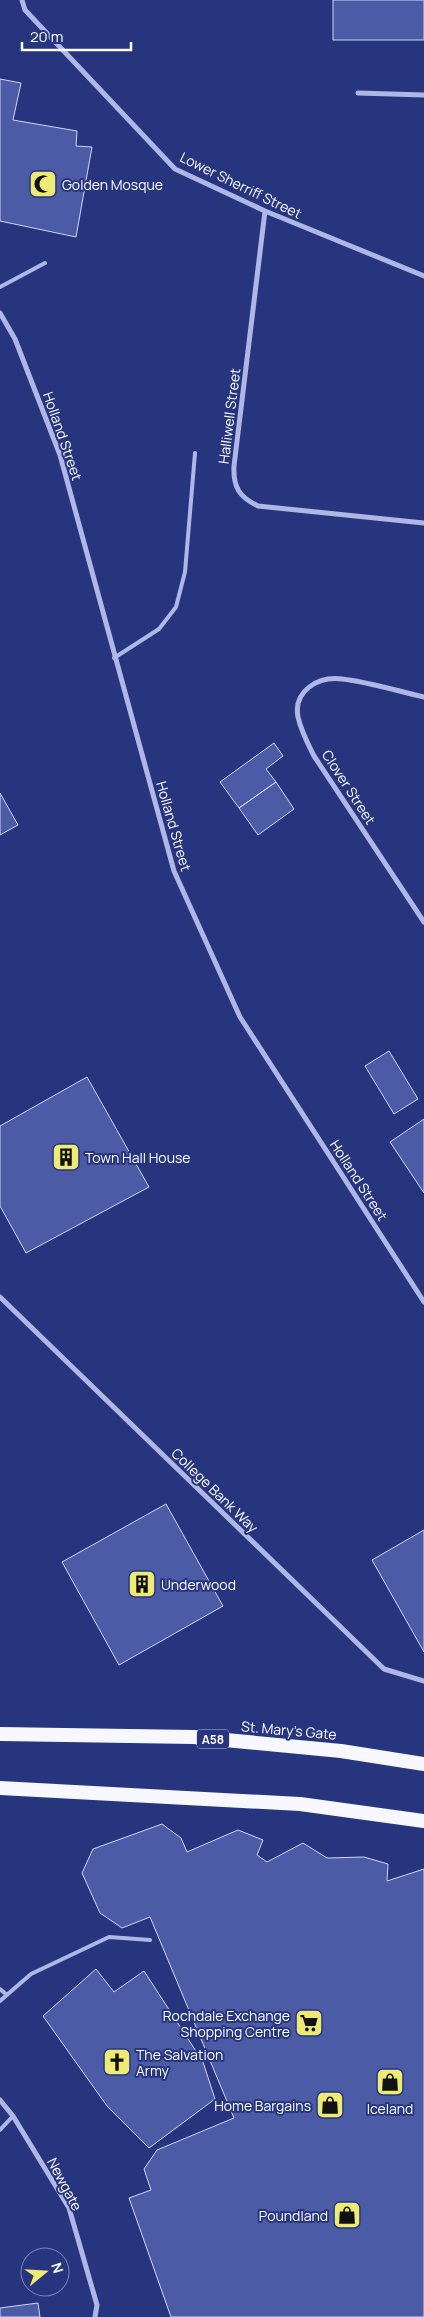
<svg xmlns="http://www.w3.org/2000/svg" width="424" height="2317" font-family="Manrope,sans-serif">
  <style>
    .building { fill: #4c5ba5; stroke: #d1d7f4 }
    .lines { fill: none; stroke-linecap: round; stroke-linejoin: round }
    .service { stroke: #aeb7e5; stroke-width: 4 }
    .minor { stroke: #aeb7e5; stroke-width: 5 }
    .trunk { stroke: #f6f8fe; stroke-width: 14 }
    .labels { text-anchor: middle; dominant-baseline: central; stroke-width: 4; stroke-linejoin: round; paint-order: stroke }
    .shield { fill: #27357f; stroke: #bec2d9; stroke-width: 1 }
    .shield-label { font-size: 12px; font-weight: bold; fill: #fff }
    .poi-label { font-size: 14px; fill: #fff; stroke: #27357f; text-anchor: start }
    .street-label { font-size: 14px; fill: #fff; stroke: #27357f }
  </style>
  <rect width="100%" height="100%" fill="#27357f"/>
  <path class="building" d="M333,0H424V40H333Z
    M0,79L21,83L13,120L77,131L76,146L92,147L76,237L0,221Z
    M274,743L283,756L266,769L276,782L239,808L220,782Z
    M276,782L294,809L258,835L239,808Z
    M0,793L18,825L0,835Z
    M389,1051L418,1099L394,1114L365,1066Z
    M87,1077L149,1187L26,1253L0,1206V1126Z
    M424,1119V1193L390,1142Z
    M166,1504L223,1606L119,1665L62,1562Z
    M424,1530V1652L372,1560Z
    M162,1824L181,1838L187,1852L238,1830L263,1840L257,1855L267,1862L303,1843L327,1858L364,1857L388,1864L387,1881L424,1869V2317H171L129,2198L151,2190L144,2169L157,2150L234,2118L150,1917L122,1928L100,1913L82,1873L93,1849Z
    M96,1969L114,1992L144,1971L203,2062L215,2099L149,2148L107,2106L43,2016Z
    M38,2303L40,2317H0V2308Z"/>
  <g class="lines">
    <path class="service" d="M0,287L45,263
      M114,658L159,629L176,607L185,572L195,453
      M0,1989L7,1995
      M0,2001L31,1974L109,1937L150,1940
      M0,2130L13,2116"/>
    <path class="minor" d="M22,0L25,10L175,169L265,211L424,276
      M358,93L424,95
      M265,211L234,466C233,487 239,497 258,506L424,523
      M0,313L15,339L60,455L174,871L240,1017L424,1302
      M424,697C397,691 369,682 342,679C318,676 293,691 298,717C301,731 308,744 314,756L424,922
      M0,1297L384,1669L424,1681
      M0,2100L13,2116L69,2208L97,2305L95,2317"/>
    <path class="trunk" d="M0,1734L194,1737L341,1751L424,1764
      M0,1788L300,1804L424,1821"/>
  </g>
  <defs>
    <g id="mosque-square" transform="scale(1.4375)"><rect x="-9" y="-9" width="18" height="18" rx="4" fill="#edeb74" stroke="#27357f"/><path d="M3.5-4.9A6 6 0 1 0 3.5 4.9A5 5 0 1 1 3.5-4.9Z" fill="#111"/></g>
    <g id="building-square" transform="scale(1.4375)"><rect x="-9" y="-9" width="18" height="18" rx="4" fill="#edeb74" stroke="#27357f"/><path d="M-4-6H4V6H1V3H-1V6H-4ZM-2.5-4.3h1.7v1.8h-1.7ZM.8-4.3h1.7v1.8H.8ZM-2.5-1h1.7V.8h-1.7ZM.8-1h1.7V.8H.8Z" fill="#111"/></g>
    <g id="supermarket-square" transform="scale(1.4375)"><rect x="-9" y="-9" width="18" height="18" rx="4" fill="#edeb74" stroke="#27357f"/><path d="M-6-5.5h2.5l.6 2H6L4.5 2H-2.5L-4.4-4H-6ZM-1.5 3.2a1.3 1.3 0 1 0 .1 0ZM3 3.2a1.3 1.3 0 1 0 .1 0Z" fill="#111"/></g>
    <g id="church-square" transform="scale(1.4375)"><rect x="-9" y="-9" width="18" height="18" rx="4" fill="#edeb74" stroke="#27357f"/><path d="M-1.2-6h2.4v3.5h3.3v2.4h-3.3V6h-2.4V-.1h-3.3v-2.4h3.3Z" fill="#111"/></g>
    <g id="shop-square" transform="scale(1.4375)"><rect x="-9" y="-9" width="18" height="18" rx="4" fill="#edeb74" stroke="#27357f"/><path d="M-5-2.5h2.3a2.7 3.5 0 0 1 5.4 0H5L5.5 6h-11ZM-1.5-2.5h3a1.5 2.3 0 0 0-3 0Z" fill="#111"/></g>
  </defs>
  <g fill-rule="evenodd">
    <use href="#mosque-square" x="43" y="184"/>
    <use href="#building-square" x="66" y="1157"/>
    <use href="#building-square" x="142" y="1584"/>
    <use href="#supermarket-square" x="309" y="2023"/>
    <use href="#church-square" x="117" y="2062"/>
    <use href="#shop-square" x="390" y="2082"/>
    <use href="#shop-square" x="330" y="2105"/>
    <use href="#shop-square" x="347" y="2215"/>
  </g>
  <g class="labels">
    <rect class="shield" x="197" y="1729.5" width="32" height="19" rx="4"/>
    <g class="shield-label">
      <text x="213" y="1739">A58</text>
    </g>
    <g class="poi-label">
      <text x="62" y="184">Golden Mosque</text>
      <text x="85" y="1157">Town Hall House</text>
      <text x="161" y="1584">Underwood</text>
      <text x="290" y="2015" text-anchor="end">Rochdale Exchange<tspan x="290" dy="16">Shopping Centre</tspan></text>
      <text x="136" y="2054">The Salvation<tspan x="136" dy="16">Army</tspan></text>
      <text x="311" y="2105" text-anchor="end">Home Bargains</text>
      <text x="390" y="2108" text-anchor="middle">Iceland</text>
      <text x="328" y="2215" text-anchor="end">Poundland</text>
    </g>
    <g class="street-label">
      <text transform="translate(241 185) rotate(26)">Lower Sherriff Street</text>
      <text transform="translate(229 416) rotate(-83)">Halliwell Street</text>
      <text transform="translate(63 436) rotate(71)">Holland Street</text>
      <text transform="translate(349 787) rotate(57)">Clover Street</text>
      <text transform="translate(174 826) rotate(74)">Holland Street</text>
      <text transform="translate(359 1180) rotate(57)">Holland Street</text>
      <text transform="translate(215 1490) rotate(44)">College Bank Way</text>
      <text transform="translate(289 1730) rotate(5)">St. Mary's Gate</text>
      <text transform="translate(65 2184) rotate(62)">Newgate</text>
    </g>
  </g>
  <g transform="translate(45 2272) rotate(72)"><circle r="24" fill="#27357f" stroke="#7d86b2"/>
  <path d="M0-4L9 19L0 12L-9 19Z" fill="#edeb74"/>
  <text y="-8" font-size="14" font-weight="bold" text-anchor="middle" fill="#ffffff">N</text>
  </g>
  <path d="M22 42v8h109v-8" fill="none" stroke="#ffffff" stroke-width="2.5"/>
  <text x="30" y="42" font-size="15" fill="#ffffff" stroke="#27357f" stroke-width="4" paint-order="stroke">20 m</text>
</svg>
